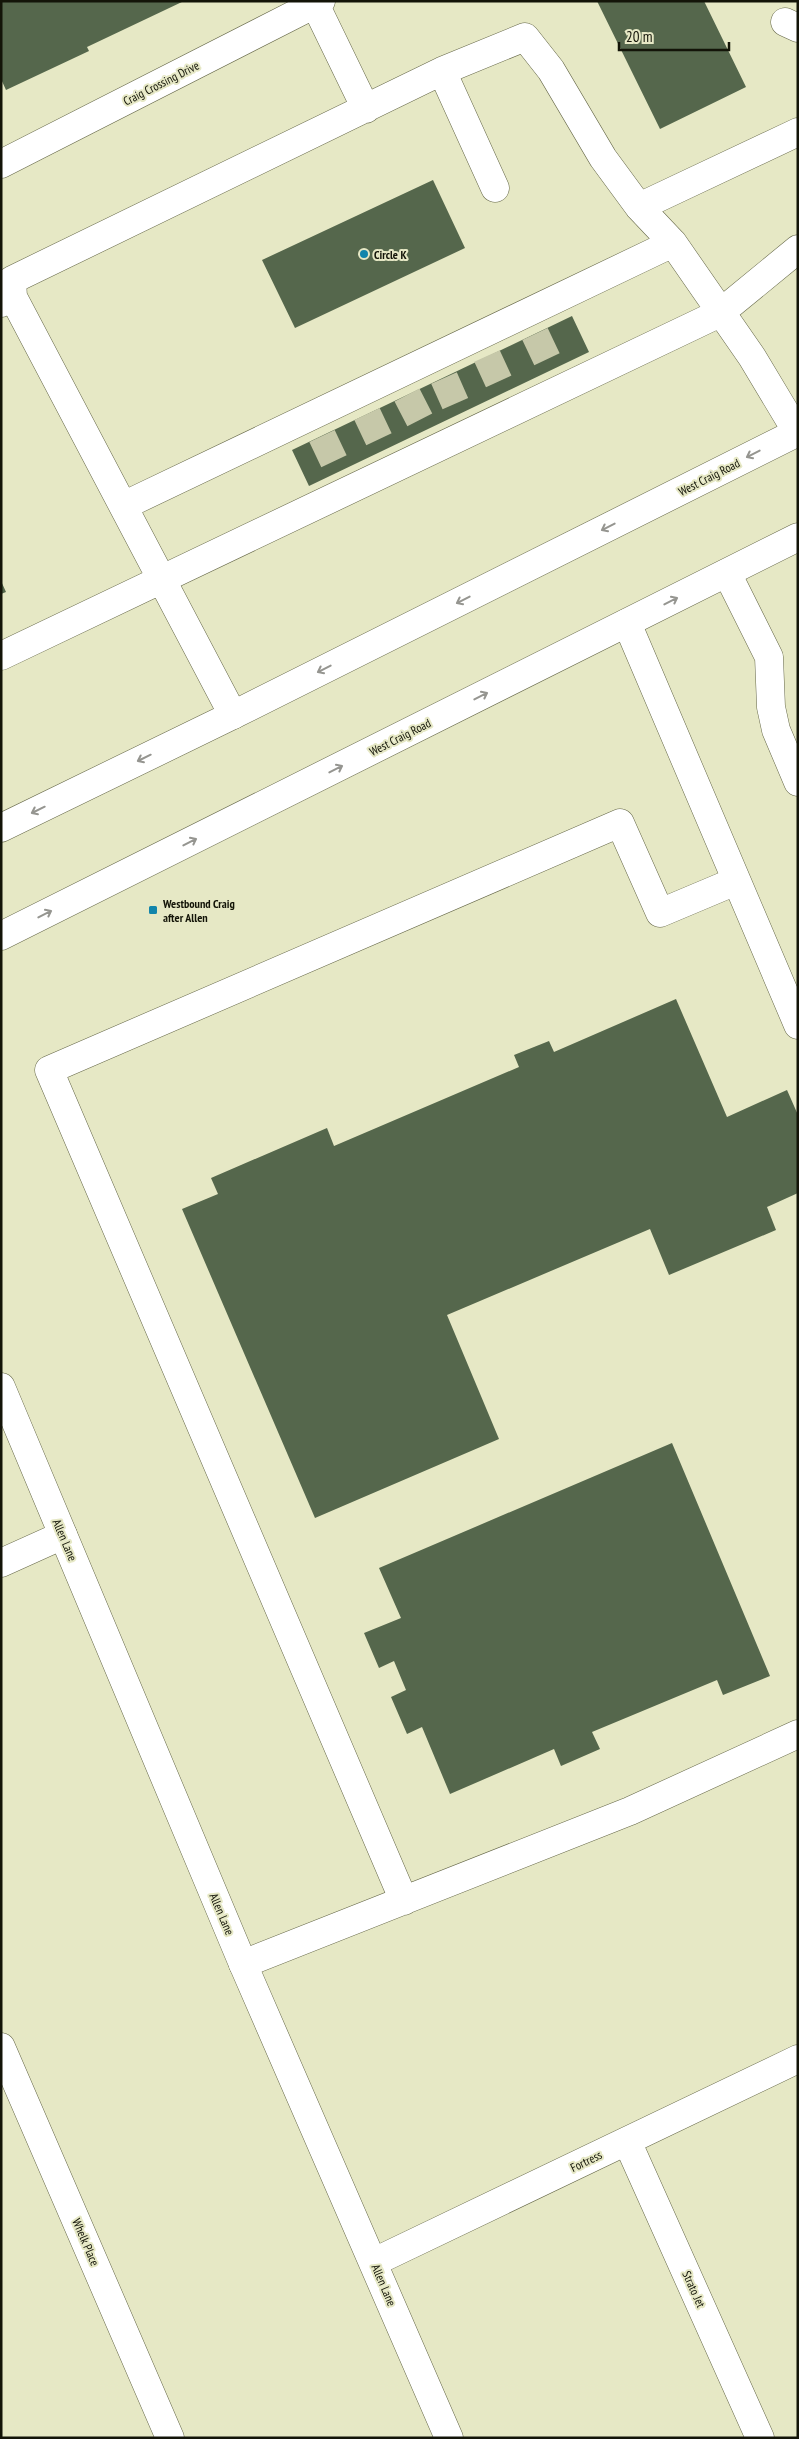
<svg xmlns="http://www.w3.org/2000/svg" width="799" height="2439" font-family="'PT Sans Narrow',sans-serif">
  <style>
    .building { fill: #55674c }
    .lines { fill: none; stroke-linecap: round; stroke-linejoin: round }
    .minor-tunnel { stroke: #c6c8a9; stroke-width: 28; stroke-dasharray: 28 14; stroke-linecap: butt }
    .minor-casing { stroke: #656748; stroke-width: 29 }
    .major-casing { stroke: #656748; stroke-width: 29 }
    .minor { stroke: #fff; stroke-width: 28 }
    .major { stroke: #fff; stroke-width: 28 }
    .oneway { stroke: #959590 }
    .poi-dot { fill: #1285ab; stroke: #e6e8c5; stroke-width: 2 }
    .labels { text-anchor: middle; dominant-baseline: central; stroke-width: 4; stroke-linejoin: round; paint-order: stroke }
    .street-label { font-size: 12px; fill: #131408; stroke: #e6e8c5 }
    .poi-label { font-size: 12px; font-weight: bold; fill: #131408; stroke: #e6e8c5; text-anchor: start }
  </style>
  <rect width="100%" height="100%" fill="#e6e8c5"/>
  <path class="building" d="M1,1H184L87,47L89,51L6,90L1,79Z
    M597,1H704L746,87L660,129Z
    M433,180L465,248L295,328L262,260Z
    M572,316L589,352L309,486L292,450Z
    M1,581L6,592L1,594Z
    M676,999L727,1117L787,1090L798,1115V1193L767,1207L776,1230L669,1275L650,1229L447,1315L499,1439L315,1518L182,1209L218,1194L211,1178L327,1128L334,1146L519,1067L514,1055L549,1041L554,1052Z
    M672,1443L770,1676L723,1695L717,1680L592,1732L600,1749L561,1766L554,1749L450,1794L422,1727L407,1734L391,1697L406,1690L394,1661L379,1668L364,1633L401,1618L379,1568Z"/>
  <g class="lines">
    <path class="minor-tunnel" d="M535,334L552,370
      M487,356L504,393
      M444,378L460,414
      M407,395L425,430
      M367,414L384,450
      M322,436L339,472"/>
    <g class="minor-casing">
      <path id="minor" d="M315,4L366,109
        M785,22L798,28
        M442,71L495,188
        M1,164L321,1
        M639,207L798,132
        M13,297L12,280L442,71L525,37L551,70L603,158L639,207L673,243L752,357L797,432
        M1,303L13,297L233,715
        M123,506L673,243
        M727,573L769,657L771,707L776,730L798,782
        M627,623L798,1025
        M1,656L720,313L798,249
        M1,1563L63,1535
        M404,1901L49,1070L620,823L660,913L736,881
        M243,1964L630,1811L798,1734
        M1,2047L170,2438
        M627,2141L760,2438
        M374,2262L798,2059"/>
    </g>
    <g class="major-casing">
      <path id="major" d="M1,828L233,715L798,432
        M1,936L798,537
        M1,1387L243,1964L449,2438"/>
    </g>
    <use href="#minor" class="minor"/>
    <use href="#major" class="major"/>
  </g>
  <defs><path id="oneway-shaft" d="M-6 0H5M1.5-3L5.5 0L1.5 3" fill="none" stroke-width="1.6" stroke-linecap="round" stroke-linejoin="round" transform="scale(1.25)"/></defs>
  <g class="oneway">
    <use href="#oneway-shaft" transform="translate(753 454) rotate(153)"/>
    <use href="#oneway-shaft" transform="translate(608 527) rotate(153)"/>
    <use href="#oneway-shaft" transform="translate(463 600) rotate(153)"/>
    <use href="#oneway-shaft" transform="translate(671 601) rotate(-27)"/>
    <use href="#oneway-shaft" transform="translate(324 669) rotate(153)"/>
    <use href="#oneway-shaft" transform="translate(481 696) rotate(-27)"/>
    <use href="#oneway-shaft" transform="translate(144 758) rotate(154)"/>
    <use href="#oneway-shaft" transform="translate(336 769) rotate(-27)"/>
    <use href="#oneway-shaft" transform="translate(38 810) rotate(154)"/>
    <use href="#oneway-shaft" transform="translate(190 842) rotate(-27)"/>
    <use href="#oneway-shaft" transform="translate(45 914) rotate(-27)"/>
  </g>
  <g class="poi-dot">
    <circle cx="364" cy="254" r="5"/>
    <rect x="148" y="905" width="10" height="10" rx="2.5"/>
  </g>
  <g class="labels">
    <g class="street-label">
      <text transform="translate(161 83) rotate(-27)">Craig Crossing Drive</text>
      <text transform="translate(709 477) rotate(-27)">West Craig Road</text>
      <text transform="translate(400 737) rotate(-27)">West Craig Road</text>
      <text transform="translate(65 1540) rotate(67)">Allen Lane</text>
      <text transform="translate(222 1914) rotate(67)">Allen Lane</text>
      <text transform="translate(586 2161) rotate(-26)">Fortress</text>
      <text transform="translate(86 2242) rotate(67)">Whelk Place</text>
      <text transform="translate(384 2285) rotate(67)">Allen Lane</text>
      <text transform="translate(694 2289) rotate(66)">Strato Jet</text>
    </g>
    <g class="poi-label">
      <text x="374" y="254">Circle K</text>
      <text x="163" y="903">Westbound Craig<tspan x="163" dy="14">after Allen</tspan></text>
    </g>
  </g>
  <rect width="799" height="2439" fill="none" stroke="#131408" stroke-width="5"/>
  <path d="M619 42v8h110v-8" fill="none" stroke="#131408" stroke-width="2.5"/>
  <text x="626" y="42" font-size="15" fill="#131408" stroke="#e6e8c5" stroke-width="4" paint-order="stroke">20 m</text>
</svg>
